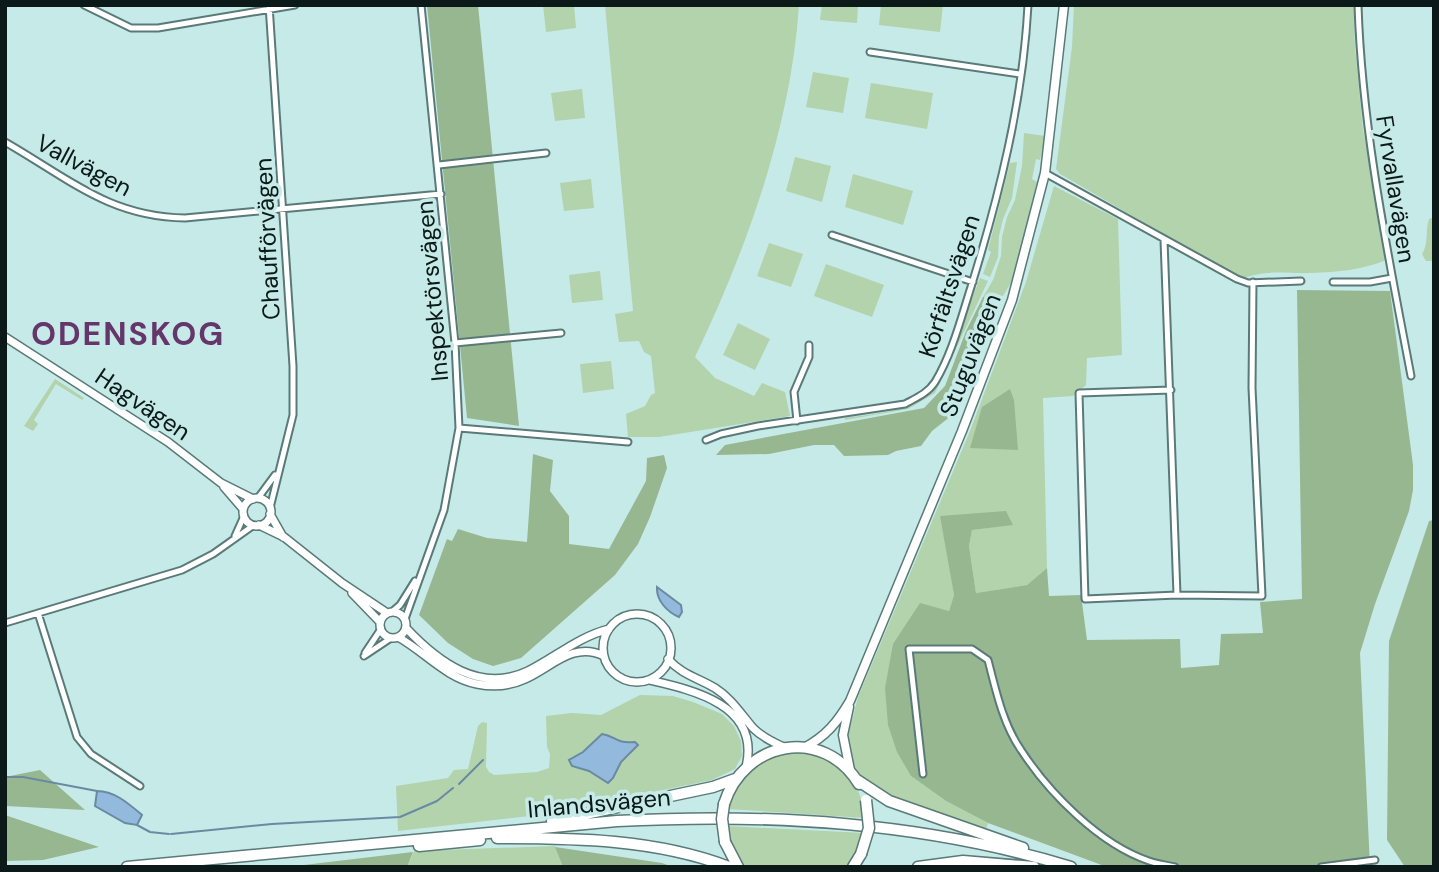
<svg xmlns="http://www.w3.org/2000/svg" width="1439" height="872" font-family="'DM Sans',sans-serif">
  <style>
    .green { fill: #b2d3ac; fill-rule: evenodd }
    .forest { fill: #97b790 }
    .water { fill: #93badc; stroke: #6a8aa2; stroke-width: 2 }
    .lines { fill: none; stroke-linecap: round; stroke-linejoin: round }
    .stream { stroke: #6a8aa2; stroke-width: 2 }
    .minor-casing { stroke: #597a78; stroke-width: 9 }
    .tertiary-casing { stroke: #597a78; stroke-width: 10 }
    .secondary-casing { stroke: #597a78; stroke-width: 11 }
    .trunk-casing { stroke: #597a78; stroke-width: 13 }
    .minor { stroke: #fff; stroke-width: 5 }
    .tertiary { stroke: #fff; stroke-width: 7 }
    .secondary { stroke: #fff; stroke-width: 8 }
    .trunk { stroke: #fff; stroke-width: 10 }
    .trunk-bridge-casing { stroke: #597a78; stroke-width: 13; stroke-linecap: butt }
    .trunk-bridge { stroke: #fff; stroke-width: 10 }
    .labels { text-anchor: middle; dominant-baseline: central; stroke-width: 7; stroke-linejoin: round; paint-order: stroke }
    .street-label { font-size: 24px; fill: #0c1919; stroke: #c6eae8 }
    .district-label { font-size: 32px; font-weight: bold; letter-spacing: 2px; fill: #65366a; stroke: #c6eae8 }
  </style>
  <rect width="100%" height="100%" fill="#c6eae8"/>
  <path class="green" d="M543,5H574L576,28L546,32Z
    M605,5H799C791,127 747,248 695,357L715,378L754,396L762,383L785,392L790,416L659,437H628L626,414L645,406L651,395L655,393L651,356L644,352L639,341L619,342L615,314L633,311Z
    M822,5H858L857,23L820,20Z
    M881,5H943L940,32L879,25Z
    M1074,5H1354L1355,48L1363,130L1376,190L1386,260C1362,270 1338,272 1311,273C1286,274 1266,269 1242,279L1060,174L1056,169L1072,47Z
    M813,72L849,78L843,113L806,107Z
    M871,83L933,93L927,129L865,118Z
    M582,89L585,118L555,121L551,93Z
    M1024,133L1045,136L1040,160L1036,159L1032,179L1037,182L1013,279L1003,296L983,297L993,280L1001,256L1002,237L1007,217L1015,200L1022,166Z
    M795,157L831,166L822,202L786,191Z
    M1017,162L1012,198L1003,219L999,236L998,257L990,277L983,274L991,252L988,250L1010,163Z
    M853,174L913,191L903,225L845,207Z
    M591,179L594,208L564,211L560,183Z
    M1054,186L1118,219L1122,355L1087,358L1086,385L1073,396L1043,398L1047,568L1027,585L976,593L969,546L972,530L1013,524L941,516L954,595L949,611L920,604L911,776L946,801L988,823L986,829L953,821L876,791L856,772L851,764L847,740L858,697L970,431L1026,282Z
    M1434,217V261H1426L1422,254C1429,244 1425,230 1429,219Z
    M769,243L803,254L791,287L757,276Z
    M826,264L884,285L872,317L814,296Z
    M600,271L603,300L572,303L569,275Z
    M980,278L988,281L935,393L908,409L845,420V418C879,413 922,412 941,378Z
    M738,323L770,339L755,370L723,355Z
    M611,361L614,389L583,393L580,364Z
    M55,379L84,398L82,400L56,384L34,420L38,424L33,431L24,426Z
    M640,695L673,696L693,702L722,714L734,726L741,741L742,756L735,769L712,780L547,814L398,831L396,786L448,778L454,770L468,769L478,726L482,722L487,723L486,767L489,772L494,775L537,772L549,768L550,754L547,747L546,716L572,713L601,715ZM602,734C616,737 618,743 634,742L631,754L621,762L613,778L608,783L589,771L572,766L571,757L579,756Z
    M795,751C834,756 861,776 865,818L728,809C737,770 759,760 795,751Z
    M727,826L864,833L861,844L847,867H744L731,846Z
    M555,846L563,867H407L414,851Z"/>
  <path class="forest" d="M427,5H478L519,426L467,418Z
    M1297,290L1390,291L1413,465V490L1409,511L1375,604L1360,653L1370,867H1107L988,823L946,801L911,776L897,752L888,725L885,688L893,644L920,603L949,611L954,595L940,516L1006,511L1013,525L972,530L969,546L976,593L1027,585L1047,568L1049,596L1081,595L1087,640L1180,639L1181,668L1219,665L1221,634L1263,633L1260,602L1302,599Z
    M1003,296L956,412L932,431L921,446L896,451L888,455L844,456L834,445H814L769,454L716,455L725,445L924,408L945,386L966,331L983,297Z
    M1010,389L1014,400L1018,450L970,448L982,407Z
    M533,454L553,460L550,491L569,516V544L609,549L646,481L647,458L664,455L667,468L650,517L638,544L615,575L521,658L493,666L473,659L448,643L419,615L447,539L452,541L458,529L487,538L527,542Z
    M1434,520V867H1405L1387,840L1389,641L1429,521Z
    M40,770L85,810L5,806V777Z
    M5,815L99,847L43,860L5,861Z
    M555,847L662,863L673,867H563Z
    M413,852L407,867H287Z"/>
  <path class="water" d="M657,587L681,605L682,612L679,617C667,612 656,600 657,587Z
    M602,734C616,736 615,744 635,742L638,745L621,762L613,778L608,783L589,771L572,766L569,760L583,752Z
    M97,791C115,791 129,804 142,815L137,825L125,823L95,806Z"/>
  <g class="lines">
    <path class="stream" d="M5,777H23L97,791
      M459,784L483,760
      M137,825L150,832L169,834
      M171,834L272,824L400,817L437,801L453,788"/>
    <g class="minor-casing">
      <path id="minor" d="M84,5L131,28H158L295,5
        M269,5L293,366V415L270,508
        M1358,5C1362,130 1388,254 1411,376
        M870,52L1020,74
        M5,142C68,178 109,217 185,218L441,194
        M439,165L546,153
        M1045,173L1237,279L1248,283L1301,281
        M832,235L973,282
        M1164,240L1177,595
        M1333,282H1370L1392,278
        M455,343L561,333
        M1171,390L1079,393L1085,599L1177,595L1262,596L1252,388L1253,282
        M797,421L794,392L809,357V345
        M459,428L628,442
        M706,440L721,434L758,426L905,404C916,398 928,393 935,382C952,354 961,318 971,287C999,196 1023,101 1028,5
        M258,498L275,475
        M235,536L244,516
        M393,611L400,605L415,581
        M38,613L77,737L91,754L140,786
        M405,619L444,510L459,428L455,343L421,5
        M5,623L182,570L213,554L254,525
        M365,653L381,629
        M364,656L391,638
        M923,774L909,649H972L988,660C996,691 1003,724 1021,750C1049,793 1099,844 1149,861C1157,864 1166,865 1175,867
        M1321,867L1375,860"/>
    </g>
    <g class="tertiary-casing">
      <path id="tertiary" d="M5,337L168,442L221,483L253,499
        M224,487L243,509
        M243 512a14 14 0 1 1 28 0a14 14 0 1 1-28 0Z
        M270,514L283,537
        M259,525L284,537L342,583L387,613
        M352,593L380,622
        M380 625a13 13 0 1 1 26 0a13 13 0 1 1-26 0Z
        M603 648a34 34 0 1 1 68 0a34 34 0 1 1-68 0Z
        M406,628C438,662 480,694 528,671C556,657 578,637 609,629
        M398,637C425,652 446,678 477,684C492,687 510,686 525,679C552,667 573,641 604,656
        M668,659C681,674 698,678 715,688C731,698 741,714 753,728C762,737 774,743 786,748
        M649,680C693,690 761,705 746,767"/>
    </g>
    <g class="secondary-casing">
      <path id="secondary" d="M849,707L843,735L850,770
        M804,748C826,736 837,723 850,701L962,431L1012,300L1045,173L1064,5"/>
    </g>
    <g class="trunk-casing">
      <path id="trunk" d="M857,780L889,801L1023,848
        M724,804C744,741 823,725 859,784
        M552,821L713,787L735,779
        M497,838C575,838 656,839 729,867
        M725,842L738,867
        M419,846L480,840
        M127,867L617,821C771,813 923,822 1071,867
        M853,867L861,854
        M918,867L963,861L1034,867"/>
    </g>
    <use href="#minor" class="minor"/>
    <use href="#tertiary" class="tertiary"/>
    <use href="#secondary" class="secondary"/>
    <use href="#trunk" class="trunk"/>
    <g class="trunk-bridge-casing">
      <path id="trunk-bridge" d="M724,804L722,819L725,842
        M861,854L869,828L866,800"/>
    </g>
    <use href="#trunk-bridge" class="trunk-bridge"/>
  </g>
  <g class="labels">
    <g class="street-label">
      <text transform="translate(84 165) rotate(28)">Vallvägen</text>
      <text transform="translate(1396 189) rotate(81)">Fyrvallavägen</text>
      <text transform="translate(267 239) rotate(-93)">Chaufförvägen</text>
      <text transform="translate(949 286) rotate(-72)">Körfältsvägen</text>
      <text transform="translate(432 291) rotate(-95)">Inspektörsvägen</text>
      <text transform="translate(970 355) rotate(-69)">Stuguvägen</text>
      <text transform="translate(143 404) rotate(34)">Hagvägen</text>
      <text transform="translate(599 803) rotate(-5)">Inlandsvägen</text>
    </g>
    <g class="district-label">
      <text x="128" y="334">ODENSKOG</text>
    </g>
  </g>
  <rect width="1439" height="872" fill="none" stroke="#0c1919" stroke-width="14"/>
</svg>
